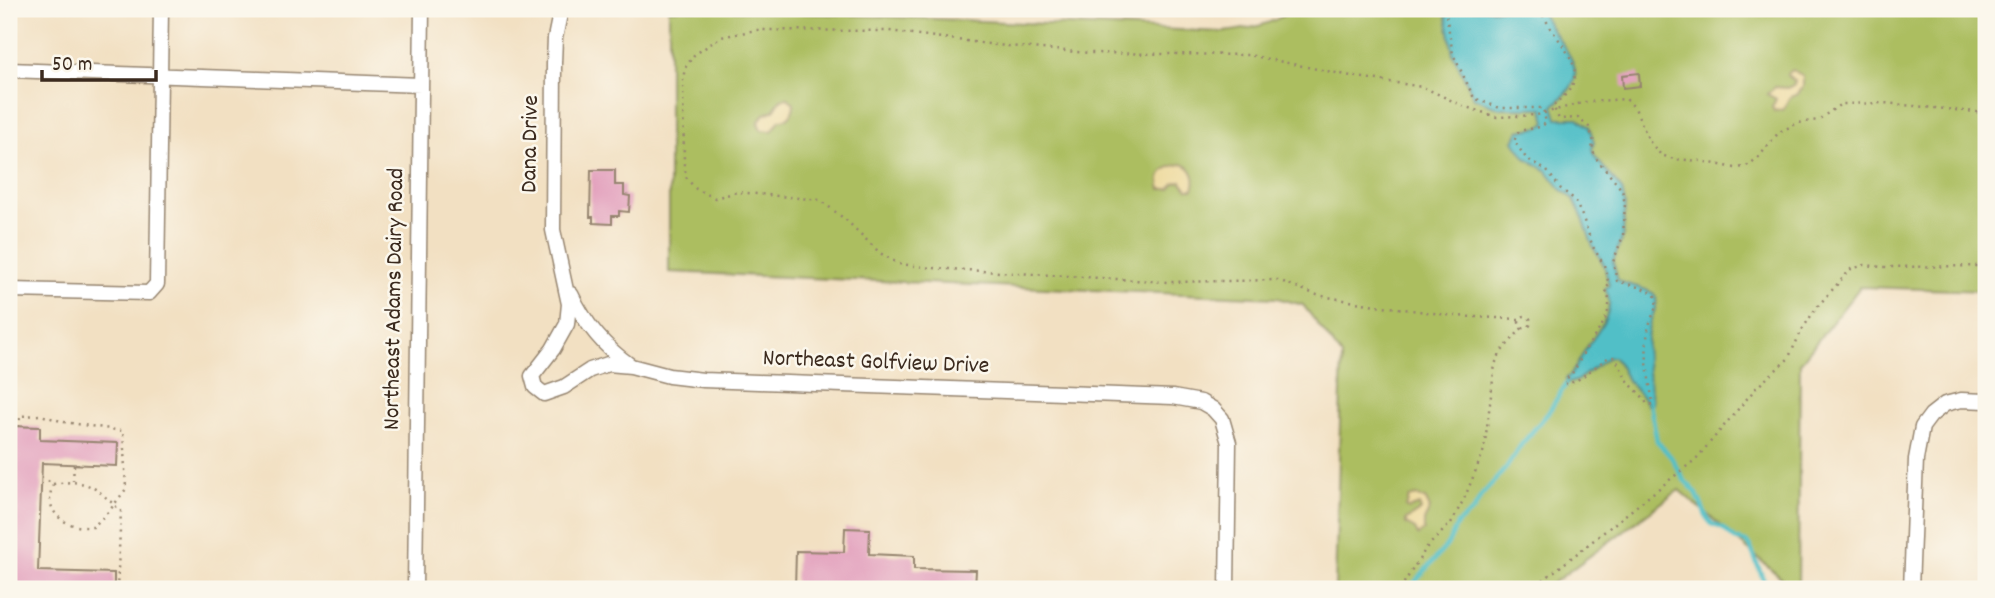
<svg xmlns="http://www.w3.org/2000/svg" width="1995" height="598" font-family="Dekko,sans-serif">
  <style>
    .green { fill: #acbe61; stroke: #747440; stroke-width: 2 }
    .sand { fill: #eeda9e; stroke: #94825e; stroke-width: 2 }
    .water { fill: #51bfc7; stroke: #467472; stroke-width: 2 }
    .lines { fill: none; stroke-linecap: round; stroke-linejoin: round }
    .stream { stroke: #51bfc7; stroke-width: 4.5 }
    .building { fill: #e3a2be }
    .minor-casing { stroke: #968570; stroke-width: 17 }
    .path { stroke: #968570; stroke-width: 2.5; stroke-dasharray: 2 5; stroke-linecap: butt }
    .minor { stroke: #fff; stroke-width: 14 }
    .labels { text-anchor: middle; dominant-baseline: central; stroke-width: 5; stroke-linejoin: round; paint-order: stroke }
    .street-label { font-size: 24px; fill: #3b2a1e; stroke: #fbf7ec }
  </style>
  <rect width="100%" height="100%" fill="#fbf7ec"/>
  <filter id="ink" filterUnits="userSpaceOnUse"><feTurbulence type="fractalNoise" baseFrequency=".0143" numOctaves="2"/><feDisplacementMap in="SourceGraphic" scale="14" xChannelSelector="R" yChannelSelector="G"/><feConvolveMatrix kernelMatrix="1 2 1 2 8 2 1 2 1" color-interpolation-filters="sRGB"/></filter>
  <filter id="wash" filterUnits="userSpaceOnUse"><feTurbulence type="fractalNoise" baseFrequency=".00686" numOctaves="4" result="noise"/><feDisplacementMap in="SourceGraphic" scale="28" xChannelSelector="R" yChannelSelector="G"/><feGaussianBlur stdDeviation="1.57" result="paint"/><feColorMatrix in="noise" values="0 0 0 0 0 0 0 0 0 0 0 0 0 0 0 0 0 1.4 0 .05"/><feComposite in="paint" operator="in"/></filter>
  <g filter="url(#wash)">
    <rect width="100%" height="100%" fill="#f2e0c2"/>
    <path class="green" d="M669,9H713L1223,32C1249,29 1272,25 1294,9H1986V291L1860,287L1800,363L1798,589H1794L1679,490L1545,589H1335L1342,356L1303,305L1277,298L669,272Z"/>
    <path class="sand" d="M1793,70L1803,76V87L1798,94L1789,98L1784,109L1774,111L1772,107L1776,99L1767,94L1775,87L1787,88L1794,85L1795,81L1787,75L1788,72Z
      M788,98L794,103C794,112 789,120 780,120L772,131L761,130L758,123L763,115L774,110L781,99Z
      M1182,164C1193,167 1197,179 1193,189H1188L1181,181L1174,183L1170,189H1161C1156,172 1167,166 1182,164Z
      M1416,495L1426,500L1430,509L1424,521V531L1418,535L1415,529L1406,524V520L1421,510L1419,505L1409,509L1406,507L1409,498Z"/>
    <path class="water" d="M1445,9H1539C1545,18 1550,28 1557,37C1580,68 1584,80 1553,106L1557,118H1578L1589,127L1594,142L1592,149L1595,157L1622,190L1625,204L1623,236L1613,262L1618,281C1625,284 1651,290 1654,294C1661,304 1651,316 1649,326C1643,352 1649,378 1653,404L1647,405C1644,395 1635,391 1629,382C1622,374 1621,364 1613,357H1609L1576,381L1566,384V379C1577,370 1580,356 1589,344C1600,329 1617,308 1605,289L1609,285L1604,265L1593,247L1583,218L1574,199L1561,189L1547,171L1526,158L1514,141L1519,131L1540,127L1546,123L1543,108H1500L1474,98L1453,54Z"/>
    <g class="lines">
      <path class="stream" d="M1650,404L1657,441L1671,457L1684,480L1696,492L1707,518L1712,524L1724,529L1735,539L1746,542L1750,546L1767,589
        M1409,589L1448,544L1457,524L1474,510L1481,496L1506,468L1521,445L1548,413L1566,384"/>
    </g>
    <g id="blocks">
      <path class="building" d="M1639,73L1640,86L1623,88L1622,75Z
        M591,170H615V185H624V195L630,196L629,212L619,211V216H612V224L593,223V217H590Z
        M9,426L40,427V440L118,443L117,466L42,463L38,571L114,573V589H9Z
        M845,528L870,529L869,554L914,556V569L976,570L975,589H795L796,551L844,552Z"/>
    </g>
  </g>
  <g filter="url(#ink)">
    <use href="#blocks" fill-opacity="0" stroke="#968570" stroke-width="2"/>
    <g class="lines">
      <g class="minor-casing">
        <path id="minor" d="M561,9L555,38L554,63L553,230L569,304L567,324L553,349L532,376L535,387L544,394L564,387L590,370L608,364L631,366L669,376L703,380L1173,397L1201,402L1213,409L1222,419L1229,443L1227,589
          M9,70L421,85
          M9,290L149,293
          M149,293L157,284L161,9
          M571,294C585,324 604,347 631,366
          M415,589L422,9
          M1911,589L1916,459L1922,427L1931,415L1945,404L1961,400L1986,401"/>
      </g>
      <path class="path" d="M1445,9L1453,54L1474,98L1500,108H1543L1546,123L1540,127L1519,131L1514,141L1526,158L1547,171L1561,189L1574,199L1583,218L1593,247L1604,265L1609,285L1605,289C1617,308 1600,329 1589,344C1580,356 1577,371 1566,379V384L1576,381L1609,357H1613C1621,364 1622,374 1629,382C1635,391 1644,395 1647,405L1653,404C1649,378 1643,352 1649,326C1651,316 1661,304 1654,294C1651,290 1624,283 1617,281L1613,262L1623,236L1625,204L1622,190L1595,157L1592,148L1594,142L1589,127L1578,118L1559,119L1553,106C1585,81 1578,66 1557,37C1550,28 1545,18 1539,9
        M1519 322a6 6 0 1 1 12 0a6 6 0 1 1-12 0Z
        M1519,319L1454,316L1355,302L1317,295L1278,280L1168,282L932,268L899,264L880,253L846,220L820,200L737,192L715,198L696,189L687,179L684,166L683,79L685,68L694,55L721,37L756,30L889,31L996,45L1089,53L1249,55L1351,76L1423,87L1463,106L1497,117L1537,115L1585,102L1626,99L1635,108L1649,141L1661,155L1674,159L1701,161L1735,168L1745,167L1758,158L1779,132L1798,123L1818,120L1841,104L1884,103L1986,113
        M19,427L20,416L41,415L64,422L123,431L126,489L110,510L93,527C66,529 42,513 53,484L41,477
        M73,481L74,465
        M53,484C90,478 95,488 121,511L117,589
        M1400,589L1427,547L1451,523L1465,497L1484,450L1495,364L1501,352L1523,327
        M1532,589L1696,459L1756,388L1788,359L1802,330L1816,308L1851,269L1865,265L1882,267L1986,266"/>
      <use href="#minor" class="minor"/>
    </g>
  </g>
  <g class="labels">
    <g class="street-label">
      <text transform="translate(531 144) rotate(-89)">Dana Drive</text>
      <text transform="translate(395 299) rotate(-89)">Northeast Adams Dairy Road</text>
      <text transform="translate(876 363) rotate(2)">Northeast Golfview Drive</text>
    </g>
  </g>
  <rect width="1995" height="598" fill="none" stroke="#fbf7ec" stroke-width="35"/>
  <path d="M42 70v10h114v-10" fill="none" stroke="#3b2a1e" stroke-width="3.5"/>
  <text x="52" y="70" font-size="21" fill="#3b2a1e" stroke="#fbf7ec" stroke-width="5" paint-order="stroke">50 m</text>
</svg>
